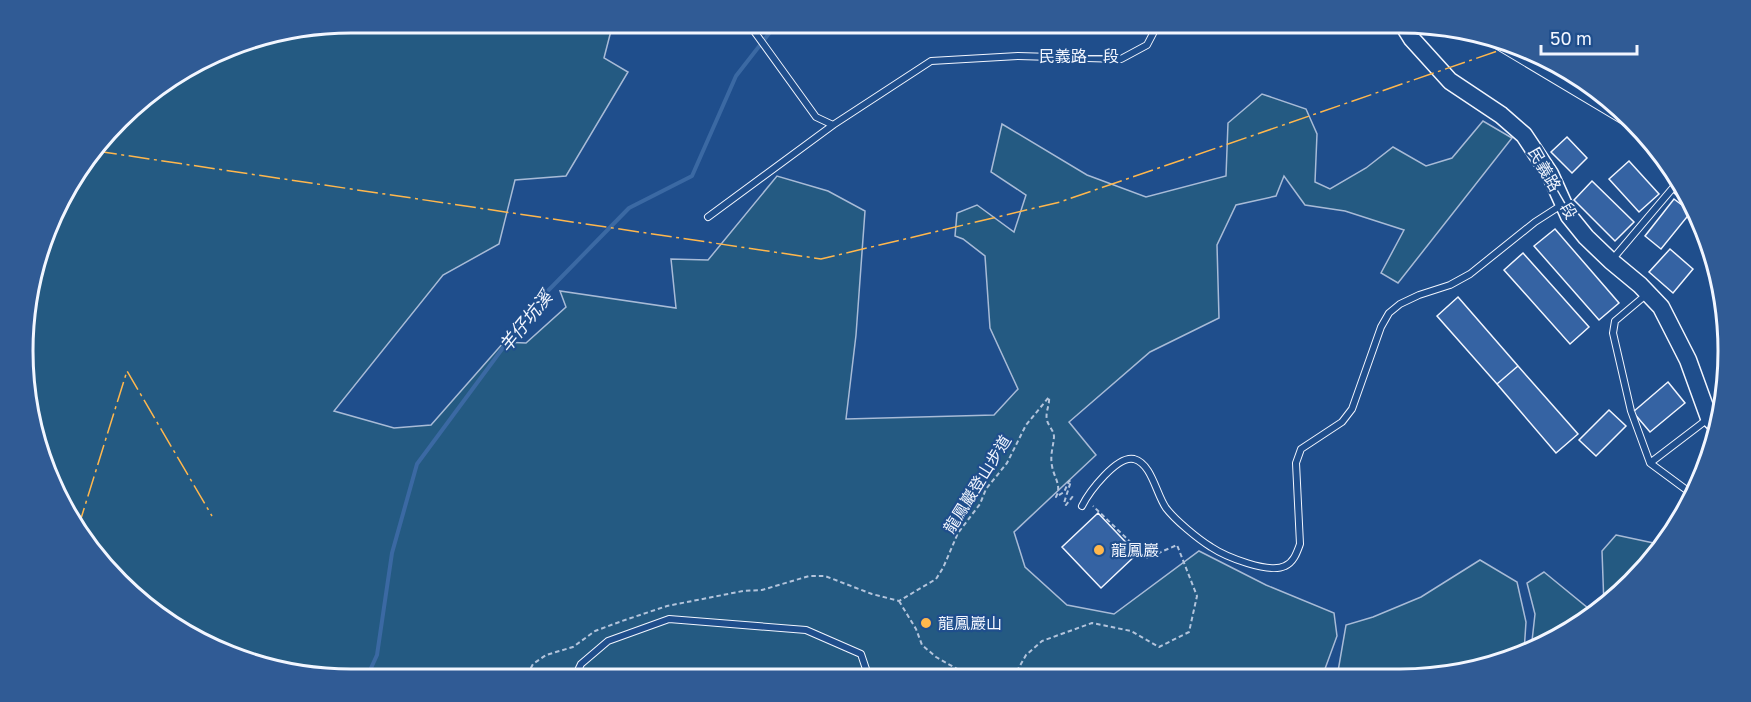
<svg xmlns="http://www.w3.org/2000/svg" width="1751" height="702" font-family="'Golos Text','Noto Sans TC',sans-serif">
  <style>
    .green { fill: #245a82; stroke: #a8bbd7; stroke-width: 1.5 }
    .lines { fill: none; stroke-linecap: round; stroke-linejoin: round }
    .stream { stroke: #3b69a3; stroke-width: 4 }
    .building { fill: #3563a3; stroke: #f2f6ff; stroke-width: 1.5 }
    .service-casing { stroke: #f2f6ff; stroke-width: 8 }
    .tertiary-casing { stroke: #f2f6ff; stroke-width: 17 }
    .secondary-casing { stroke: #f2f6ff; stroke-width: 19 }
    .path { stroke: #b3c4dc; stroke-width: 2; stroke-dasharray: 4.5 3; stroke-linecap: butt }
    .service { stroke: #1f4e8c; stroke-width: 6 }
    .tertiary { stroke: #1f4e8c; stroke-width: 15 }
    .secondary { stroke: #1f4e8c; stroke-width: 16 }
    .power { stroke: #ffb74d; stroke-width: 1.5; stroke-dasharray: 21 4.5 3 4.5; stroke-linecap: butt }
    .poi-dot { fill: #ffb74d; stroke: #1f4e8c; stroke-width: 2 }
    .labels { text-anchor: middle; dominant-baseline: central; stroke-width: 4.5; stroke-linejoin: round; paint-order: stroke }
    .street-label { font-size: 16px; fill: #f2f6ff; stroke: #1f4e8c }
    .poi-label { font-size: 16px; fill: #f2f6ff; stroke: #1f4e8c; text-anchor: start }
    .water-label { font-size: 18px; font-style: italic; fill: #f2f6ff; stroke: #1f4e8c }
    .rim { fill: none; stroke: #f2f6ff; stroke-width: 3 }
  </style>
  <rect width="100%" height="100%" fill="#1f4e8c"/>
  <path class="green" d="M351,23H613L604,58L628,72L566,176L515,180L499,244L443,275L334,411L394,428L431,425L504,342L526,343L566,307L560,291L676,308L671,259L708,260L777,176L828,191L865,211L856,335L846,419L994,415L1018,389L990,328L985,256L963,239L955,236L957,213L977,205L1014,232L1026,195L991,172L1002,124L1087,175L1146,197L1226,176L1228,123L1262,94L1306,109L1317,134L1315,182L1330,189L1366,168L1393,147L1426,166L1452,158L1483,121L1512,138L1398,283L1381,273L1404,230L1345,211L1305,205L1284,176L1276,196L1236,205L1217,245L1219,318L1150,352L1069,422L1096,455L1014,532L1025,567L1067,605L1114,614L1199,551L1266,585L1334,613L1337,636L1322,677L351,679L246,662L151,611L67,516L29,415L25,308L66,187L135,104L245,40Z
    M1616,535L1663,545L1616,598L1604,606L1602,551Z
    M1480,560L1517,582L1526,622L1524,652L1443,677H1337L1346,625L1373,617L1421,597Z
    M1544,572L1594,613L1545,646L1531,650L1535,614L1527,583Z"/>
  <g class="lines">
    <path class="stream" d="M366,679L377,655L392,553L417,464L537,302L629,208L692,176L736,76L778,22"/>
  </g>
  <path class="building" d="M1567,137L1587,158L1572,173L1551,152Z
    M1629,161L1659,194L1639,212L1609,179Z
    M1592,181L1634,222L1615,241L1574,200Z
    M1680,186L1694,205L1695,211L1674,193Z
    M1674,199L1691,212L1661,249L1645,236Z
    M1555,229L1619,303L1599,320L1534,246Z
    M1670,249L1693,269L1673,293L1649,272Z
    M1523,253L1589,327L1570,344L1504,270Z
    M1458,297L1518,366L1497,384L1437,316Z
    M1518,366L1578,434L1556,453L1497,384Z
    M1668,382L1685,403L1650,432L1633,412Z
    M1609,410L1626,426L1596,456L1579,440Z
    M1098,513L1137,554L1101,588L1062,547Z"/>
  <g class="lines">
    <g class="service-casing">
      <path id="service" d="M755,22L751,27L816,117L833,125
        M708,217L833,125L931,61L1018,56L1121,59L1147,45L1159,22
        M1611,261L1677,183
        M1647,294L1615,321L1613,333L1631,411L1650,463L1692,494
        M1650,463L1709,418L1718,406
        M1082,506C1089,492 1117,455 1134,459C1152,464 1156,494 1166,508C1175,520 1198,539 1211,547C1226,557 1269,574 1285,566C1294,562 1297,552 1300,544L1296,463L1301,449L1342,422L1352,409L1381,327L1389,313L1400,304L1419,295L1450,285L1470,274L1535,222L1563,204
        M574,679L581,664L608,641L669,619L806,630L861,654L869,678"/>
    </g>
    <g class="tertiary-casing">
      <path id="tertiary" d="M1493,38L1627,118"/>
    </g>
    <g class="secondary-casing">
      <path id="secondary" d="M1402,23L1412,39L1450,81L1501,115L1524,135L1550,174L1569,216L1586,237L1611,261L1640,285L1661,307L1688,360L1709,418L1715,424"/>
    </g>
    <path class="path" d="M899,601L916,629L922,645L936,657L973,678
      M1013,678L1026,655L1042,641L1092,623L1131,631L1159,647L1189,632L1197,596L1177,545L1147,558L1093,506
      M521,679L527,675L533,664L546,655L573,647L595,631L622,621L667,606L743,591L762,590L809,576H825L872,594L899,601L936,579L943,568L958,533L980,504L986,489L1007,463L1026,425L1049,397C1050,405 1045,412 1047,420C1048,426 1054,430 1054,437C1053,448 1050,455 1052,466C1054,478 1062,485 1056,497L1064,492L1069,481H1071L1064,503L1066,505L1073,496L1075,497"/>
    <use href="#service" class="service"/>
    <use href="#tertiary" class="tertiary"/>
    <use href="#secondary" class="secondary"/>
    <path class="power" d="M96,151L821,259L1060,202L1515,45
      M78,528L127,371L212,516"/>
  </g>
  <g class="poi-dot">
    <circle cx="1099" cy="550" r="6"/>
    <circle cx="926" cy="623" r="6"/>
  </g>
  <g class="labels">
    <g class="street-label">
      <text x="1079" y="56">民義路一段</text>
      <text transform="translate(1553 183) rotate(60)">民義路一段</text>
      <text transform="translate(977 484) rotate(-58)">龍鳳巖登山步道</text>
    </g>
    <g class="poi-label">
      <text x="1111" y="550">龍鳳巖</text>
      <text x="938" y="623">龍鳳巖山</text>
    </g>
    <g class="water-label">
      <text transform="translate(525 321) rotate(-51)">羊仔坑溪</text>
    </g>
  </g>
  <path d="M0 0H1751V702H0ZM351 33H1400A318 318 0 0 1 1718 351V351A318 318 0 0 1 1400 669H351A318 318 0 0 1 33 351V351A318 318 0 0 1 351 33Z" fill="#305b95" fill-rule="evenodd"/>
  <path class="rim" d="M351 33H1400A318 318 0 0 1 1718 351V351A318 318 0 0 1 1400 669H351A318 318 0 0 1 33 351V351A318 318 0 0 1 351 33Z"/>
  <path d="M1541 45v9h96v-9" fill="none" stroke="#f2f6ff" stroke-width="3"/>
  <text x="1550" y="45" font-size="18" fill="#f2f6ff" stroke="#1f4e8c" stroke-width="4.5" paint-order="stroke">50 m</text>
</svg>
